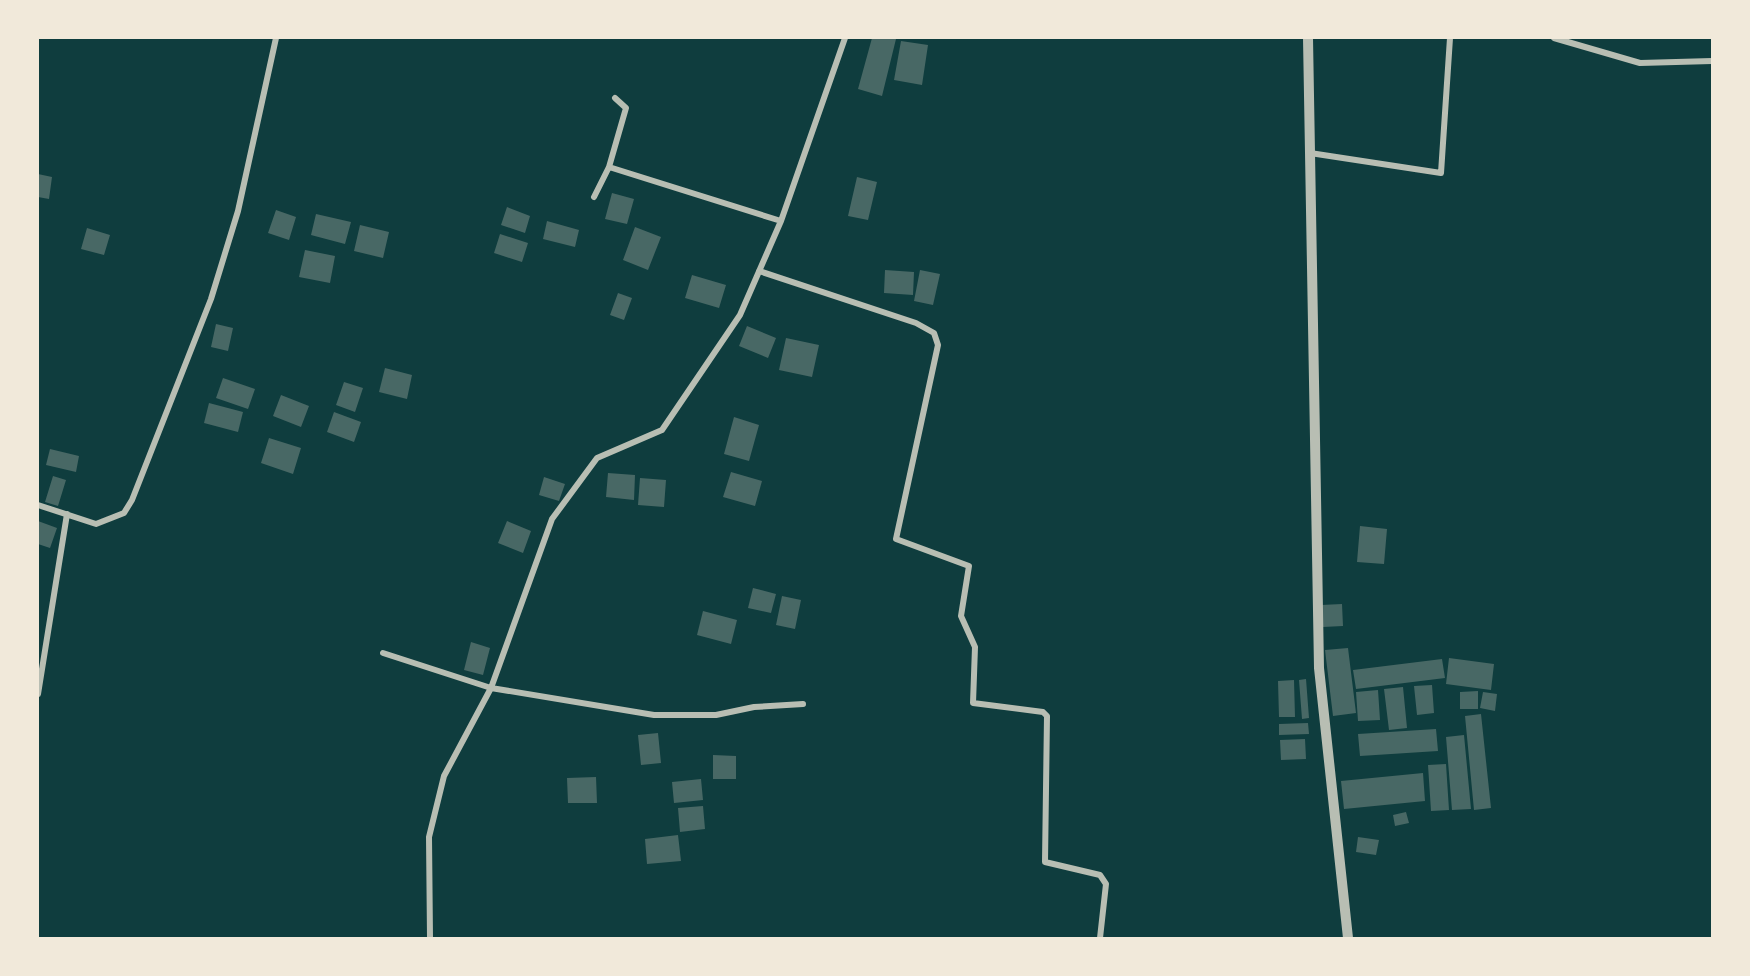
<svg xmlns="http://www.w3.org/2000/svg" width="1750" height="976" font-family="Lora,serif">
  <style>
    .building { fill: #486865 }
    .lines { fill: none; stroke-linecap: round; stroke-linejoin: round }
    .minor { stroke: #b8beb3; stroke-width: 6 }
    .tertiary { stroke: #b8beb3; stroke-width: 10 }
  </style>
  <rect width="100%" height="100%" fill="#0f3d3e"/>
  <path class="building" d="M872,38L896,39L882,96L858,89Z
    M901,41L928,45L922,85L894,80Z
    M38,174L52,177L49,199L38,197Z
    M857,177L877,182L868,220L848,216Z
    M612,193L634,199L627,224L605,219Z
    M507,207L530,216L525,233L501,225Z
    M276,210L296,217L289,240L268,233Z
    M316,214L351,222L345,244L311,235Z
    M547,221L579,230L575,247L543,239Z
    M360,225L389,232L383,258L354,251Z
    M635,227L661,237L648,270L623,260Z
    M87,228L110,235L104,255L81,249Z
    M500,234L528,243L522,262L494,253Z
    M305,250L335,256L330,283L299,277Z
    M885,270L914,272L913,295L884,293Z
    M920,270L940,274L933,305L914,301Z
    M692,275L726,285L719,308L685,298Z
    M618,293L632,298L624,320L610,315Z
    M216,324L233,328L228,351L211,347Z
    M747,326L776,338L768,358L739,346Z
    M786,338L819,345L812,377L779,370Z
    M385,368L412,375L407,399L379,392Z
    M223,378L255,389L248,409L216,398Z
    M344,382L363,388L355,412L336,405Z
    M281,395L309,406L301,427L273,416Z
    M209,403L243,412L238,432L204,423Z
    M334,412L361,422L354,442L327,432Z
    M734,417L759,425L749,461L724,454Z
    M269,438L301,448L293,474L261,463Z
    M50,449L79,456L76,472L46,465Z
    M731,472L762,481L755,506L723,497Z
    M608,473L635,475L634,500L606,497Z
    M53,476L66,480L58,506L45,502Z
    M544,477L565,484L559,501L539,495Z
    M640,478L666,480L664,507L638,505Z
    M38,521L57,528L50,548L38,544Z
    M507,521L531,531L523,553L498,543Z
    M1360,526L1387,529L1384,564L1357,562Z
    M753,588L776,594L771,613L748,608Z
    M782,596L801,600L795,629L776,625Z
    M1342,604L1343,626L1323,627L1321,605Z
    M703,611L737,620L731,644L697,635Z
    M471,642L490,648L483,675L464,670Z
    M1348,648L1356,713L1333,716L1325,650Z
    M1449,658L1494,664L1491,690L1446,684Z
    M1442,659L1445,678L1356,689L1353,670Z
    M1306,679L1309,718L1302,719L1299,680Z
    M1294,680L1295,717H1279L1278,681Z
    M1432,685L1434,713L1417,715L1414,686Z
    M1403,687L1407,728L1389,730L1384,689Z
    M1378,690L1380,720L1358,721L1356,692Z
    M1478,691V709H1460V692Z
    M1483,692L1497,694L1495,711L1480,708Z
    M1481,714L1491,808L1474,810L1465,716Z
    M1308,723L1309,734L1279,735V724Z
    M1436,729L1438,751L1360,756L1358,734Z
    M658,733L661,763L641,765L638,735Z
    M1464,735L1471,809L1452,810L1446,737Z
    M1305,739L1306,759L1281,760L1280,740Z
    M713,755L736,756V779H713Z
    M1446,764L1449,810L1431,811L1428,765Z
    M1423,773L1425,801L1344,809L1341,781Z
    M596,777L597,803H568L567,778Z
    M701,779L703,800L674,803L672,782Z
    M703,806L705,829L680,832L678,808Z
    M1406,812L1409,823L1395,826L1393,815Z
    M678,835L681,861L647,864L645,839Z
    M1358,837L1379,840L1376,855L1356,852Z"/>
  <g class="lines">
    <path class="minor" d="M1554,38L1640,63L1712,61
      M1310,153L1441,173L1450,38
      M609,167L781,221
      M594,197L609,167L626,108L615,98
      M759,271L916,323L934,333L938,345L896,539L969,566L961,616L975,647L973,703L1043,712L1047,716L1045,862L1100,875L1106,884L1100,938
      M38,505L96,524L124,513L132,500L211,299L238,211L276,38
      M383,653L491,688L654,715H716L754,707L803,704
      M38,694L67,514
      M430,938L429,837L444,776L491,688L552,519L597,458L662,430L740,315L781,221L845,38"/>
    <path class="tertiary" d="M1308,38L1319,668L1348,938"/>
  </g>
  <rect width="1750" height="976" fill="none" stroke="#f1e9da" stroke-width="78"/>
</svg>
